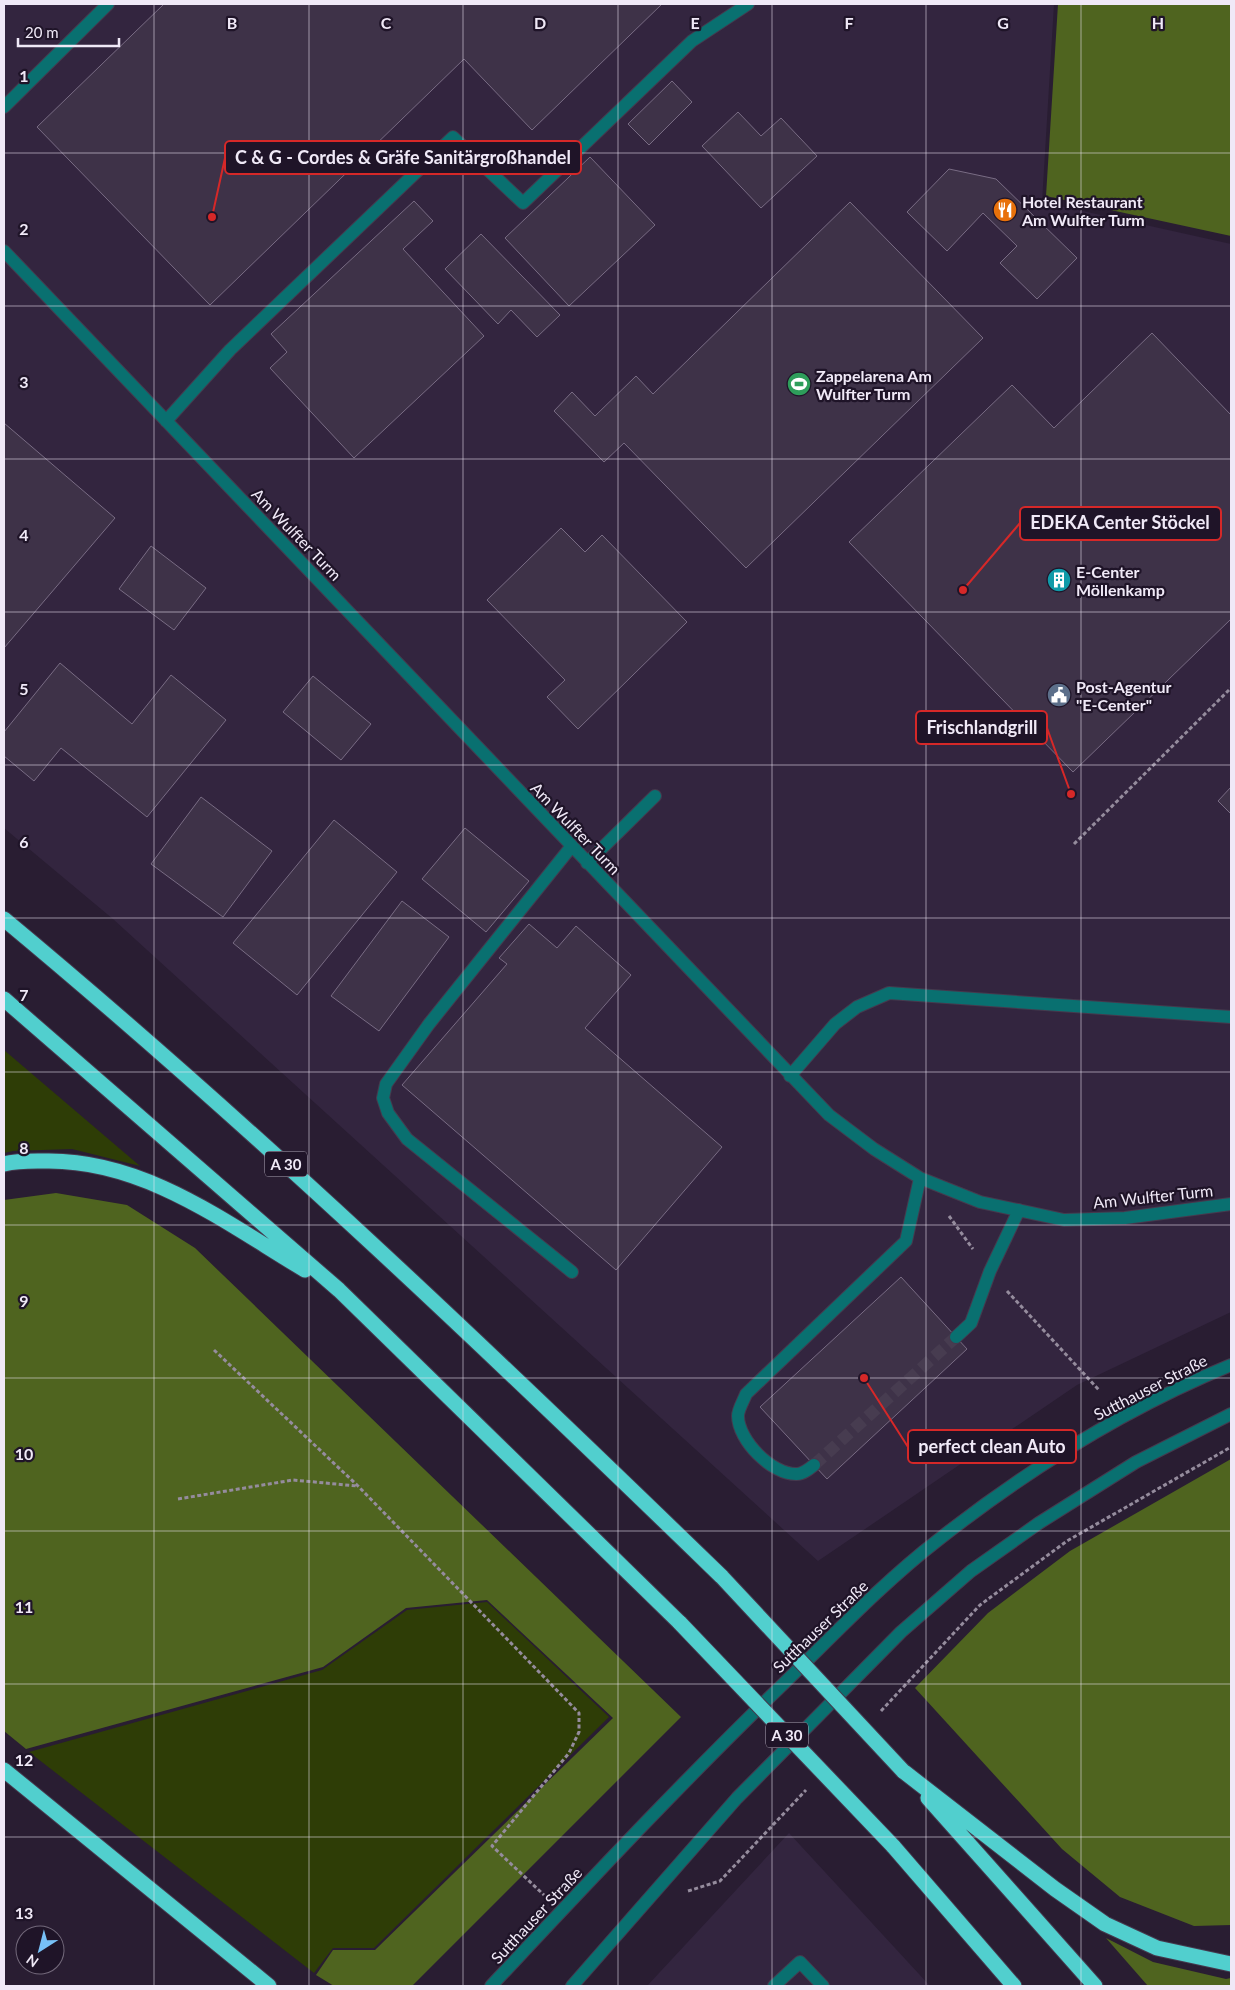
<svg xmlns="http://www.w3.org/2000/svg" width="1235" height="1990" font-family="Lato,sans-serif">
  <style>
    .built { fill: #33253f }
    .green { fill: #2e3d06 }
    .forest { fill: #4f641f }
    .building { fill: #3e3248; stroke: #796c84 }
    .lines { fill: none; stroke-linecap: round; stroke-linejoin: round }
    .minor-tunnel { stroke: #473c50; stroke-width: 12; stroke-dasharray: 12 6; stroke-linecap: butt }
    .minor-casing { stroke: #453a4e; stroke-width: 14 }
    .highway-casing { stroke: #453a4e; stroke-width: 17 }
    .path { stroke: #958c9d; stroke-width: 3; stroke-dasharray: 4 2.5; stroke-linecap: butt }
    .minor { stroke: #097070; stroke-width: 12 }
    .highway { stroke: #51cfce; stroke-width: 15 }
    .highway-bridge-casing { stroke: #453a4e; stroke-width: 17; stroke-linecap: butt }
    .highway-bridge { stroke: #51cfce; stroke-width: 15 }
    .grid { fill: none; stroke: #f0e9f7; stroke-width: 1; stroke-opacity: 0.55 }
    .labels { text-anchor: middle; dominant-baseline: central; stroke-width: 4.5; stroke-linejoin: round; paint-order: stroke }
    .shield { fill: #1f1428; stroke: #b1a9b9; stroke-width: 1 }
    .shield-label { font-size: 15px; font-weight: bold; fill: #f0e9f7 }
    .poi-label { font-size: 16px; font-weight: bold; fill: #f0e9f7; stroke: #1f1428; text-anchor: start }
    .street-label { font-size: 16px; fill: #f0e9f7; stroke: #1f1428 }
    .grid-label { font-size: 16px; text-anchor: middle; font-weight: bold; fill: #f0e9f7; stroke: #1f1428; stroke-width: 4.5; stroke-linejoin: round; paint-order: stroke }
    .leader { fill: none; stroke: #d62828; stroke-width: 2 }
    .callout-dot { fill: #d62828; stroke: #1f1428; stroke-width: 2 }
    .callout { fill: #1f1428; stroke: #d62828; stroke-width: 2 }
    .callout-label { font-size: 18px; text-anchor: middle; font-weight: bold; fill: #f0e9f7 }
  </style>
  <rect width="100%" height="100%" fill="#291d32"/>
  <path class="built" d="M4,4H1054L1042,202L1231,244V1312L1077,1385L818,1561L113,919L4,828Z
    M789,1833L930,1986H647Z"/>
  <path class="green" d="M4,1050L140,1166L72,1149L13,1151L4,1153Z
    M487,1602L609,1717L374,1948H333L314,1973L29,1752L322,1670L407,1610Z"/>
  <path class="forest" d="M1058,4H1231V236L1046,196Z
    M56,1193L127,1205L195,1248L681,1717L412,1986H334L316,1975L333,1950H375L613,1718L487,1600L406,1608L323,1667L26,1749L4,1731V1200Z
    M1231,1459V1925L1194,1926L1120,1897L1062,1849L915,1688L988,1613L1070,1551Z
    M1106,1938L1153,1962L1226,1979L1231,1978V1986H1148Z"/>
  <path class="building" d="M164,4H662L532,130L464,59L210,305L37,127Z
    M672,81L692,102L649,145L628,124Z
    M738,112L761,136L781,118L817,156L761,208L702,146Z
    M590,157L655,225L569,306L505,238Z
    M949,169L996,179L1077,258L1037,299L1000,263L1017,246L983,213L947,251L907,212Z
    M414,201L433,221L403,249L484,336L354,458L270,368L287,352L271,334Z
    M850,202L983,338L746,568L624,443L604,462L554,411L572,392L595,416L636,376L653,394Z
    M481,234L560,315L537,337L511,310L498,324L445,269Z
    M1152,333L1231,415V619L1073,772L849,542L1012,385L1054,428Z
    M4,423L115,518L4,648Z
    M561,528L585,552L602,535L687,622L578,729L547,697L565,680L487,600Z
    M151,546L206,588L174,630L119,589Z
    M60,663L132,724L171,675L226,720L147,817L61,748L34,781L4,756V732Z
    M313,676L371,724L341,760L283,712Z
    M1231,787V814L1218,801Z
    M201,797L272,851L223,917L151,864Z
    M334,820L397,872L297,995L233,943Z
    M465,828L529,881L486,932L422,879Z
    M402,901L449,937L379,1031L331,996Z
    M529,924L557,948L576,926L631,975L585,1028L722,1147L616,1270L402,1085L507,964L499,958Z
    M901,1277L967,1349L827,1479L760,1407Z"/>
  <g class="lines">
    <path class="minor-tunnel" d="M814,1465L956,1337"/>
    <g class="minor-casing">
      <path id="minor" d="M4,107L108,4
        M4,251L829,1115L874,1149L920,1178L980,1202L1064,1220L1125,1218L1231,1204
        M166,421L230,350L453,137L523,203L692,41L748,4
        M571,847L429,1024L386,1084L383,1098L388,1113L407,1139L572,1272
        M587,863L655,796
        M790,1076L835,1024L857,1007L889,993L1231,1017
        M956,1337L971,1323L990,1271L1019,1210
        M814,1465C809,1469 803,1474 797,1474C772,1475 738,1440 738,1416C738,1409 744,1400 746,1394L906,1241L920,1178
        M491,1986C585,1886 678,1786 777,1690C829,1640 880,1585 938,1540C1027,1470 1126,1408 1231,1365
        M572,1986L737,1798L901,1632L971,1571L1039,1523L1136,1462L1231,1414
        M774,1986L800,1962L823,1986"/>
    </g>
    <g class="highway-casing">
      <path id="highway" d="M4,919C254,1127 489,1351 722,1577
        M4,999L339,1290L680,1623
        M4,1164C19,1160 34,1161 49,1161C146,1161 226,1223 305,1270
        M4,1770L269,1986
        M903,1771L1055,1889L1105,1924L1157,1948L1231,1964
        M928,1798L1095,1986
        M893,1846L1014,1986"/>
    </g>
    <path class="path" d="M1074,844L1231,688
      M949,1216L973,1249
      M1007,1291L1099,1390
      M214,1350L358,1486L579,1713V1732L569,1753L492,1846L544,1895
      M178,1499L293,1480L357,1486
      M881,1711L980,1605L1067,1541L1231,1447
      M688,1891L720,1881L806,1790"/>
    <use href="#minor" class="minor"/>
    <use href="#highway" class="highway"/>
    <g class="highway-bridge-casing">
      <path id="highway-bridge" d="M722,1577L903,1771
        M680,1623L893,1846"/>
    </g>
    <use href="#highway-bridge" class="highway-bridge"/>
  </g>
  <path class="grid" d="M154,4V1986M309,4V1986M463,4V1986M618,4V1986M772,4V1986M926,4V1986M1081,4V1986M4,153H1231M4,306H1231M4,459H1231M4,612H1231M4,765H1231M4,918H1231M4,1072H1231M4,1225H1231M4,1378H1231M4,1531H1231M4,1684H1231M4,1837H1231"/>
  <defs>
    <g id="restaurant-disc" transform="scale(1.25)"><circle r="9.5" fill="#e8710a" stroke="#1f1428"/><path d="M-5-6h1v4h1v-4h1v4h1v-4h1v5L-1.5 .5V6h-2V.5L-5-1ZM5-6V6H3V1.5H1.5Q1.5-4 5-6Z" fill="#fff"/></g>
    <g id="stadium-disc" transform="scale(1.25)"><circle r="9.5" fill="#2e9e5b" stroke="#1f1428"/><path d="M0-5a6.5 5 0 1 0 0 10a6.5 5 0 1 0 0-10ZM-3.5-1.8h7v3.6h-7Z" fill="#fff"/></g>
    <g id="building-disc" transform="scale(1.25)"><circle r="9.5" fill="#0f9aa8" stroke="#1f1428"/><path d="M-4-6H4V6H1V3H-1V6H-4ZM-2.5-4.3h1.7v1.8h-1.7ZM.8-4.3h1.7v1.8H.8ZM-2.5-1h1.7V.8h-1.7ZM.8-1h1.7V.8H.8Z" fill="#fff"/></g>
    <g id="civic-disc" transform="scale(1.25)"><circle r="9.5" fill="#5c6f8a" stroke="#1f1428"/><path d="M-.6-6.5H3V-4.5H.6V-3L4-1V1h2V6H-6V1h2V-1L-.6-3ZM-1.2 2.5V6h2.4V2.5Z" fill="#fff"/></g>
  </defs>
  <g fill-rule="evenodd">
    <use href="#restaurant-disc" x="1005" y="210"/>
    <use href="#stadium-disc" x="799" y="384"/>
    <use href="#building-disc" x="1059" y="580"/>
    <use href="#civic-disc" x="1059" y="695"/>
  </g>
  <g class="labels">
    <g class="shield">
      <rect x="265" y="1151.5" width="42" height="25" rx="4"/>
      <rect x="766" y="1722.5" width="42" height="25" rx="4"/>
    </g>
    <g class="shield-label">
      <text x="286" y="1164">A 30</text>
      <text x="787" y="1735">A 30</text>
    </g>
    <g class="poi-label">
      <text x="1022" y="201">Hotel Restaurant<tspan x="1022" dy="18">Am Wulfter Turm</tspan></text>
      <text x="816" y="375">Zappelarena Am<tspan x="816" dy="18">Wulfter Turm</tspan></text>
      <text x="1076" y="571">E-Center<tspan x="1076" dy="18">Möllenkamp</tspan></text>
      <text x="1076" y="686">Post-Agentur<tspan x="1076" dy="18">"E-Center"</tspan></text>
    </g>
    <g class="street-label">
      <text transform="translate(297 534) rotate(46)">Am Wulfter Turm</text>
      <text transform="translate(576 828) rotate(46)">Am Wulfter Turm</text>
      <text transform="translate(1153 1196) rotate(-6)">Am Wulfter Turm</text>
      <text transform="translate(1150 1387) rotate(-27)">Sutthauser Straße</text>
      <text transform="translate(820 1626) rotate(-44)">Sutthauser Straße</text>
      <text transform="translate(536 1915) rotate(-47)">Sutthauser Straße</text>
    </g>
  </g>
  <g class="grid-label">
    <text x="232" y="29">B</text>
    <text x="386" y="29">C</text>
    <text x="540" y="29">D</text>
    <text x="695" y="29">E</text>
    <text x="849" y="29">F</text>
    <text x="1003" y="29">G</text>
    <text x="1158" y="29">H</text>
    <text x="24" y="82">1</text>
    <text x="24" y="235">2</text>
    <text x="24" y="388">3</text>
    <text x="24" y="541">4</text>
    <text x="24" y="695">5</text>
    <text x="24" y="848">6</text>
    <text x="24" y="1001">7</text>
    <text x="24" y="1154">8</text>
    <text x="24" y="1307">9</text>
    <text x="24" y="1460">10</text>
    <text x="24" y="1613">11</text>
    <text x="24" y="1766">12</text>
    <text x="24" y="1919">13</text>
  </g>
  <path class="leader" d="M212 217L225 158M963 590L1020 523M1071 794L1047 728M864 1378L908 1447"/>
  <g class="callout-dot">
    <circle cx="212" cy="217" r="5"/>
    <circle cx="963" cy="590" r="5"/>
    <circle cx="1071" cy="794" r="5"/>
    <circle cx="864" cy="1378" r="5"/>
  </g>
  <g class="callout">
    <rect x="225" y="141" width="356" height="33" rx="5"/>
    <rect x="1020" y="507" width="201" height="33" rx="5"/>
    <rect x="916" y="711" width="131" height="33" rx="5"/>
    <rect x="908" y="1430" width="168" height="33" rx="5"/>
  </g>
  <g class="callout-label">
    <text x="403" y="164">C &amp; G - Cordes &amp; Gräfe Sanitärgroßhandel</text>
    <text x="1120" y="529">EDEKA Center Stöckel</text>
    <text x="982" y="734">Frischlandgrill</text>
    <text x="992" y="1453">perfect clean Auto</text>
  </g>
  <rect width="1235" height="1990" fill="none" stroke="#f0e9f7" stroke-width="10"/>
  <g transform="translate(40 1950) rotate(216)"><circle r="24" fill="#1f1428" stroke="#73697b"/>
  <path d="M0-4L9 19L0 12L-9 19Z" fill="#77c0f7"/>
  <text y="-8" font-size="14" font-weight="bold" text-anchor="middle" fill="#f0e9f7">N</text>
  </g>
  <path d="M18 38v8h101v-8" fill="none" stroke="#f0e9f7" stroke-width="2.5"/>
  <text x="25" y="38" font-size="15" fill="#f0e9f7" stroke="#1f1428" stroke-width="4" paint-order="stroke">20 m</text>
</svg>
